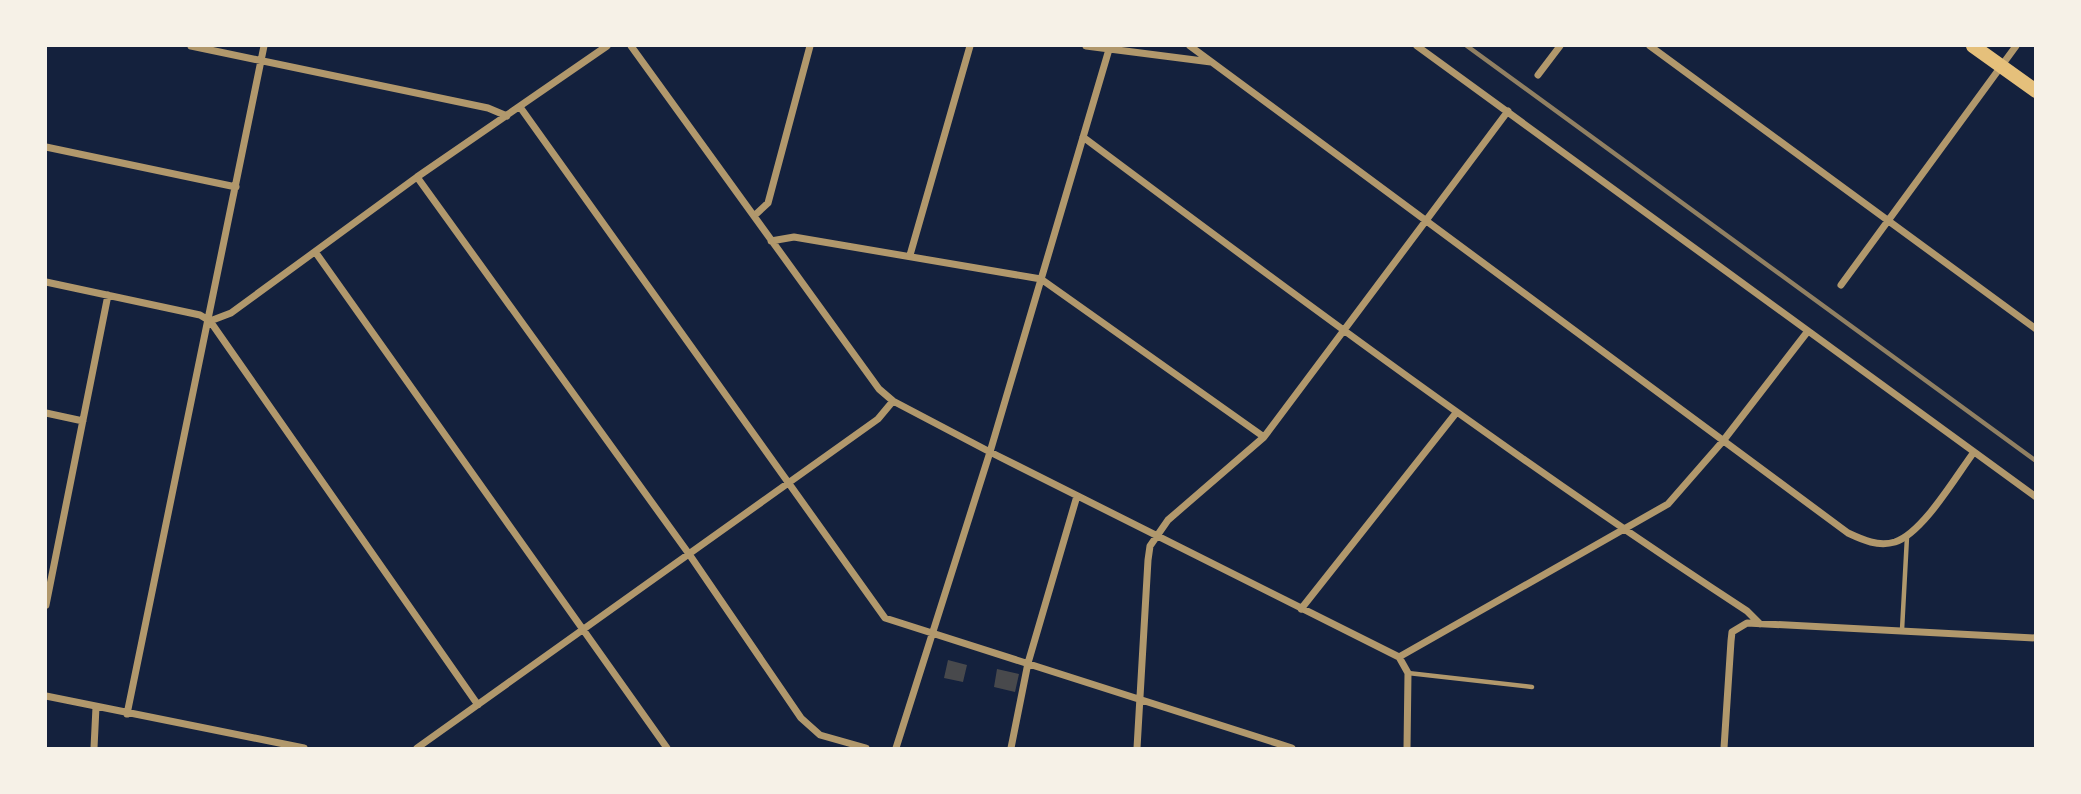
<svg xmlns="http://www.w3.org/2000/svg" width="2081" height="794" font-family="'Varela Round',sans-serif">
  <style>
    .building { fill: #48494c }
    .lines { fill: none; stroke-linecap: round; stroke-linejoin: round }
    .service { stroke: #b1986c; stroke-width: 4.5 }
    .minor { stroke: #b1986c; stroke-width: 7 }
    .secondary { stroke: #e5c07b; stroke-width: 14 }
    .rail { stroke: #918062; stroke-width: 4.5 }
  </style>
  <rect width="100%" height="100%" fill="#14213d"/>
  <path class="building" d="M948,660L967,665L963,682L944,678Z
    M997,669L1019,674L1015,692L994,687Z"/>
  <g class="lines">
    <path class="service" d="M1902,630L1907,537
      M1408,673L1532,687"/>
    <path class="minor" d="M191,46L488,108L507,116
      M631,46L879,389L893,401L990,452L1399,657L1408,673L1407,748
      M1086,46L1211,62
      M1190,46L1848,533C1863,540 1878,547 1895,542C1923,533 1956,476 1974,452
      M1417,46L2036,497
      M1650,46L2036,329
      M1538,75L1560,46
      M520,107L885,618L1292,748
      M1083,137C1301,300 1519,462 1747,611L1760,624
      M46,147L236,187
      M417,177L689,554L801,718L820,735L866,748
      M754,216L768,203L810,46
      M771,241L794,237L1041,279L1264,437
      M316,253L667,748
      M910,255L970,46
      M46,282L200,315L210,321L478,705
      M1841,285L2016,46
      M210,321L231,313L417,177L607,46
      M46,413L83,421
      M46,605L108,295
      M1301,609L1456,413
      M1399,657L1668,504L1723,441L1808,331
      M46,696L304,748
      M127,714L264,46
      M94,748L96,707
      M417,748L878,419L893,401
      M896,748L990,452L1110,46
      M1011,748L1028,663L1077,496
      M1137,748L1148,560L1150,546L1168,520L1264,437L1508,111
      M1724,748L1731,641L1732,632L1747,623L2036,638"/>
    <path class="secondary" d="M1973,46L2036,91"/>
    <path class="rail" d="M1467,46L2036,461"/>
  </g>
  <rect width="2081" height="794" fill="none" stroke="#f6f1e7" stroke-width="94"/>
</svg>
